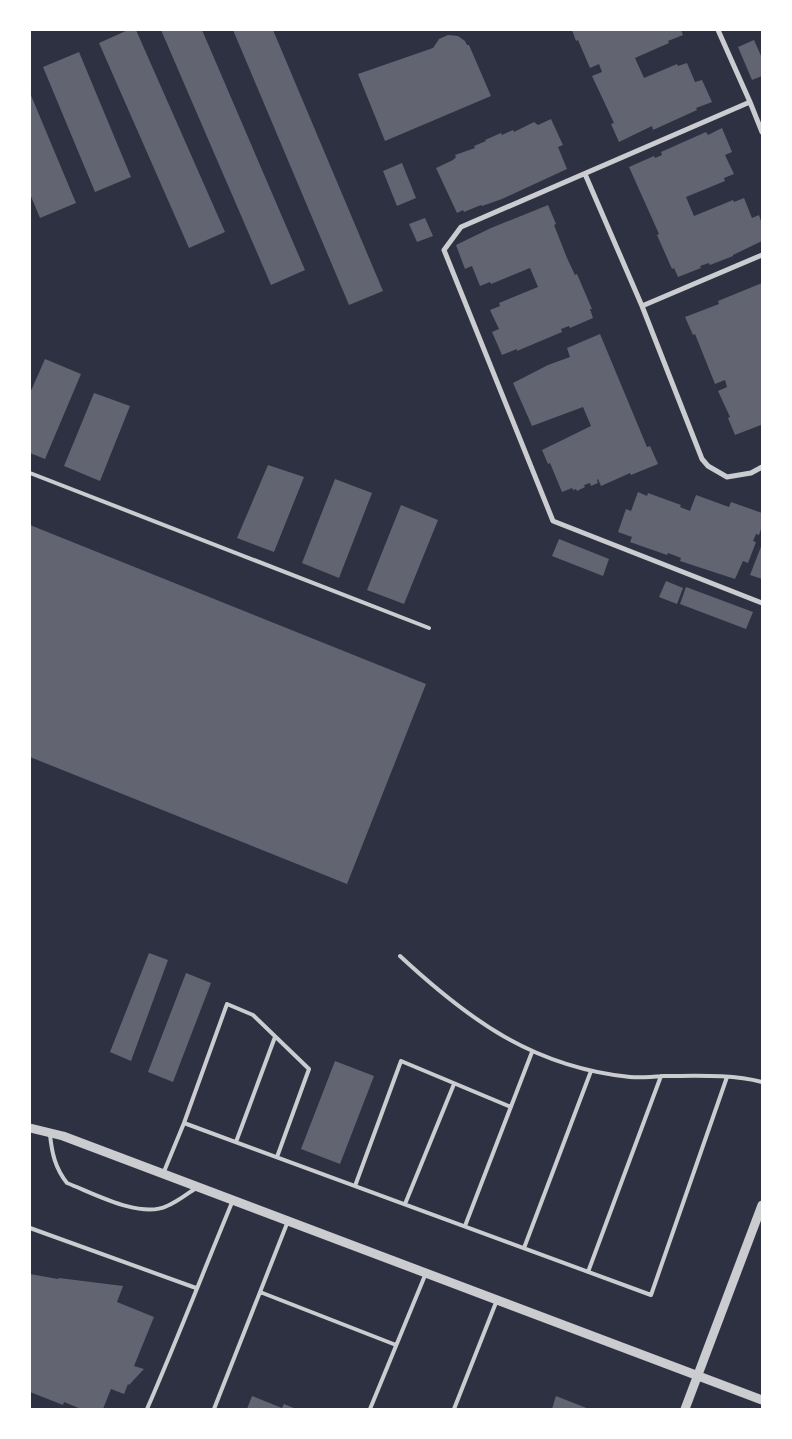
<svg xmlns="http://www.w3.org/2000/svg" width="792" height="1439" font-family="Poppins,sans-serif">
  <style>
    .building { fill: #626471 }
    .lines { fill: none; stroke-linecap: round; stroke-linejoin: round }
    .service { stroke: #caccd0; stroke-width: 4 }
    .minor { stroke: #caccd0; stroke-width: 5 }
    .tertiary { stroke: #caccd0; stroke-width: 9 }
  </style>
  <rect width="100%" height="100%" fill="#2d3142"/>
  <path class="building" d="M128,30H136L225,232L189,248L99,43Z
    M161,30H202L305,270L271,285Z
    M233,30H273L383,291L349,305Z
    M572,30H681L683,35L668,41L669,43L635,58L644,78L677,64L678,66L687,63L695,82L702,80L712,102L696,108L697,110L653,130L652,126L619,142L611,124L614,123L592,76L602,72L599,64L590,68L578,40L576,41Z
    M448,35L458,36L465,41L467,45H469L491,96L385,141L358,74L433,48L439,39Z
    M754,40L762,58V76L752,80L738,47Z
    M79,52L131,177L95,192L43,67Z
    M30,93L76,203L40,218L30,194Z
    M551,119L563,145L558,147L567,169L502,199L482,206L481,205L464,212L463,210L457,213L436,168L453,160L456,157L455,155L475,148L474,146L486,141L485,140L501,133L502,135L513,130L514,132L534,122L538,125Z
    M722,128L732,152L725,155L734,174L724,178L725,181L686,197L694,216L733,200L734,202L744,198L752,218L759,215L762,224V241L733,255V256L710,265L709,263L700,266L701,268L678,277L674,268L672,269L657,235L659,234L629,167L654,156L655,158L662,155L661,152L706,132L708,135Z
    M402,163L416,198L397,206L383,171Z
    M548,205L556,224L554,225L567,258L575,275L577,274L592,309H590L593,318L570,328L569,326L561,329L562,332L517,351V349L502,355L492,332L499,329L490,310L500,306L499,303L538,287L530,268L491,284L490,282L480,286L472,266L465,269L456,245L491,228Z
    M425,218L433,236L417,242L409,224Z
    M762,283V422L761,425L735,435L728,418L730,417L718,391L727,387L725,380L715,384L695,334L693,335L685,317L719,304L718,301Z
    M600,334L647,447L650,446L658,464L631,475L630,473L601,486L598,479L597,480L598,483L591,486L590,483L584,485L585,487L577,491L576,489L573,490L572,488L562,492L550,463L548,464L542,450L591,426L583,407L532,426L513,383L548,365L570,357L567,348Z
    M45,359L81,374L45,459L30,453V393Z
    M94,393L130,406L100,481L64,466Z
    M268,465L304,477L274,552L237,538Z
    M335,479L372,493L339,578L302,563Z
    M638,492L647,496L648,493L681,505L680,507L690,511L696,495L729,507L731,502L762,513V526L759,535L756,534L753,541L756,542L748,563L743,561L735,579L680,561L681,558L668,553L667,555L630,542L632,537L618,532L626,509L631,511Z
    M401,505L438,520L404,604L367,590Z
    M30,525L426,684L347,884L30,757Z
    M559,539L609,559L603,576L552,556Z
    M762,544V579L750,575Z
    M666,581L683,588L677,604L659,597Z
    M686,587L753,612L746,629L680,604Z
    M149,953L168,960L131,1061L110,1052Z
    M186,973L211,983L173,1082L148,1072Z
    M335,1061L374,1076L340,1164L301,1149Z
    M30,1274L58,1279L59,1278L123,1286L117,1302L154,1317L134,1366L144,1369L129,1385L128,1384L124,1394L111,1389L103,1409H81L64,1402L63,1405L30,1392Z
    M252,1396L282,1408L284,1404L296,1409H247Z
    M556,1396L589,1409H552Z"/>
  <g class="lines">
    <path class="service" d="M30,473L429,628
      M400,956C469,1020 533,1067 630,1077C641,1078 653,1077 664,1076C697,1076 730,1074 762,1082
      M184,1123L227,1004L253,1015L309,1069L277,1157
      M50,1135C52,1153 55,1168 67,1183C93,1193 140,1219 167,1206C177,1202 187,1194 196,1188
      M236,1142L275,1037
      M163,1174L184,1123L651,1295L727,1077
      M355,1186L401,1061L511,1107
      M405,1204L454,1084
      M465,1226L532,1052
      M30,1228L196,1288
      M524,1248L591,1071
      M588,1272L661,1076
      M260,1292L396,1345
      M147,1409C177,1340 204,1270 233,1200
      M214,1409L288,1221
      M370,1409L426,1273
      M454,1409L497,1300"/>
    <path class="minor" d="M718,30L750,102
      M762,132L750,102L461,227L444,250L553,521L762,603
      M585,174L642,306
      M762,255L642,306L702,459L708,466L727,477L751,473L762,467"/>
    <path class="tertiary" d="M30,1128L63,1136L762,1400
      M685,1409L762,1205"/>
  </g>
  <rect width="792" height="1439" fill="none" stroke="#ffffff" stroke-width="62"/>
</svg>
